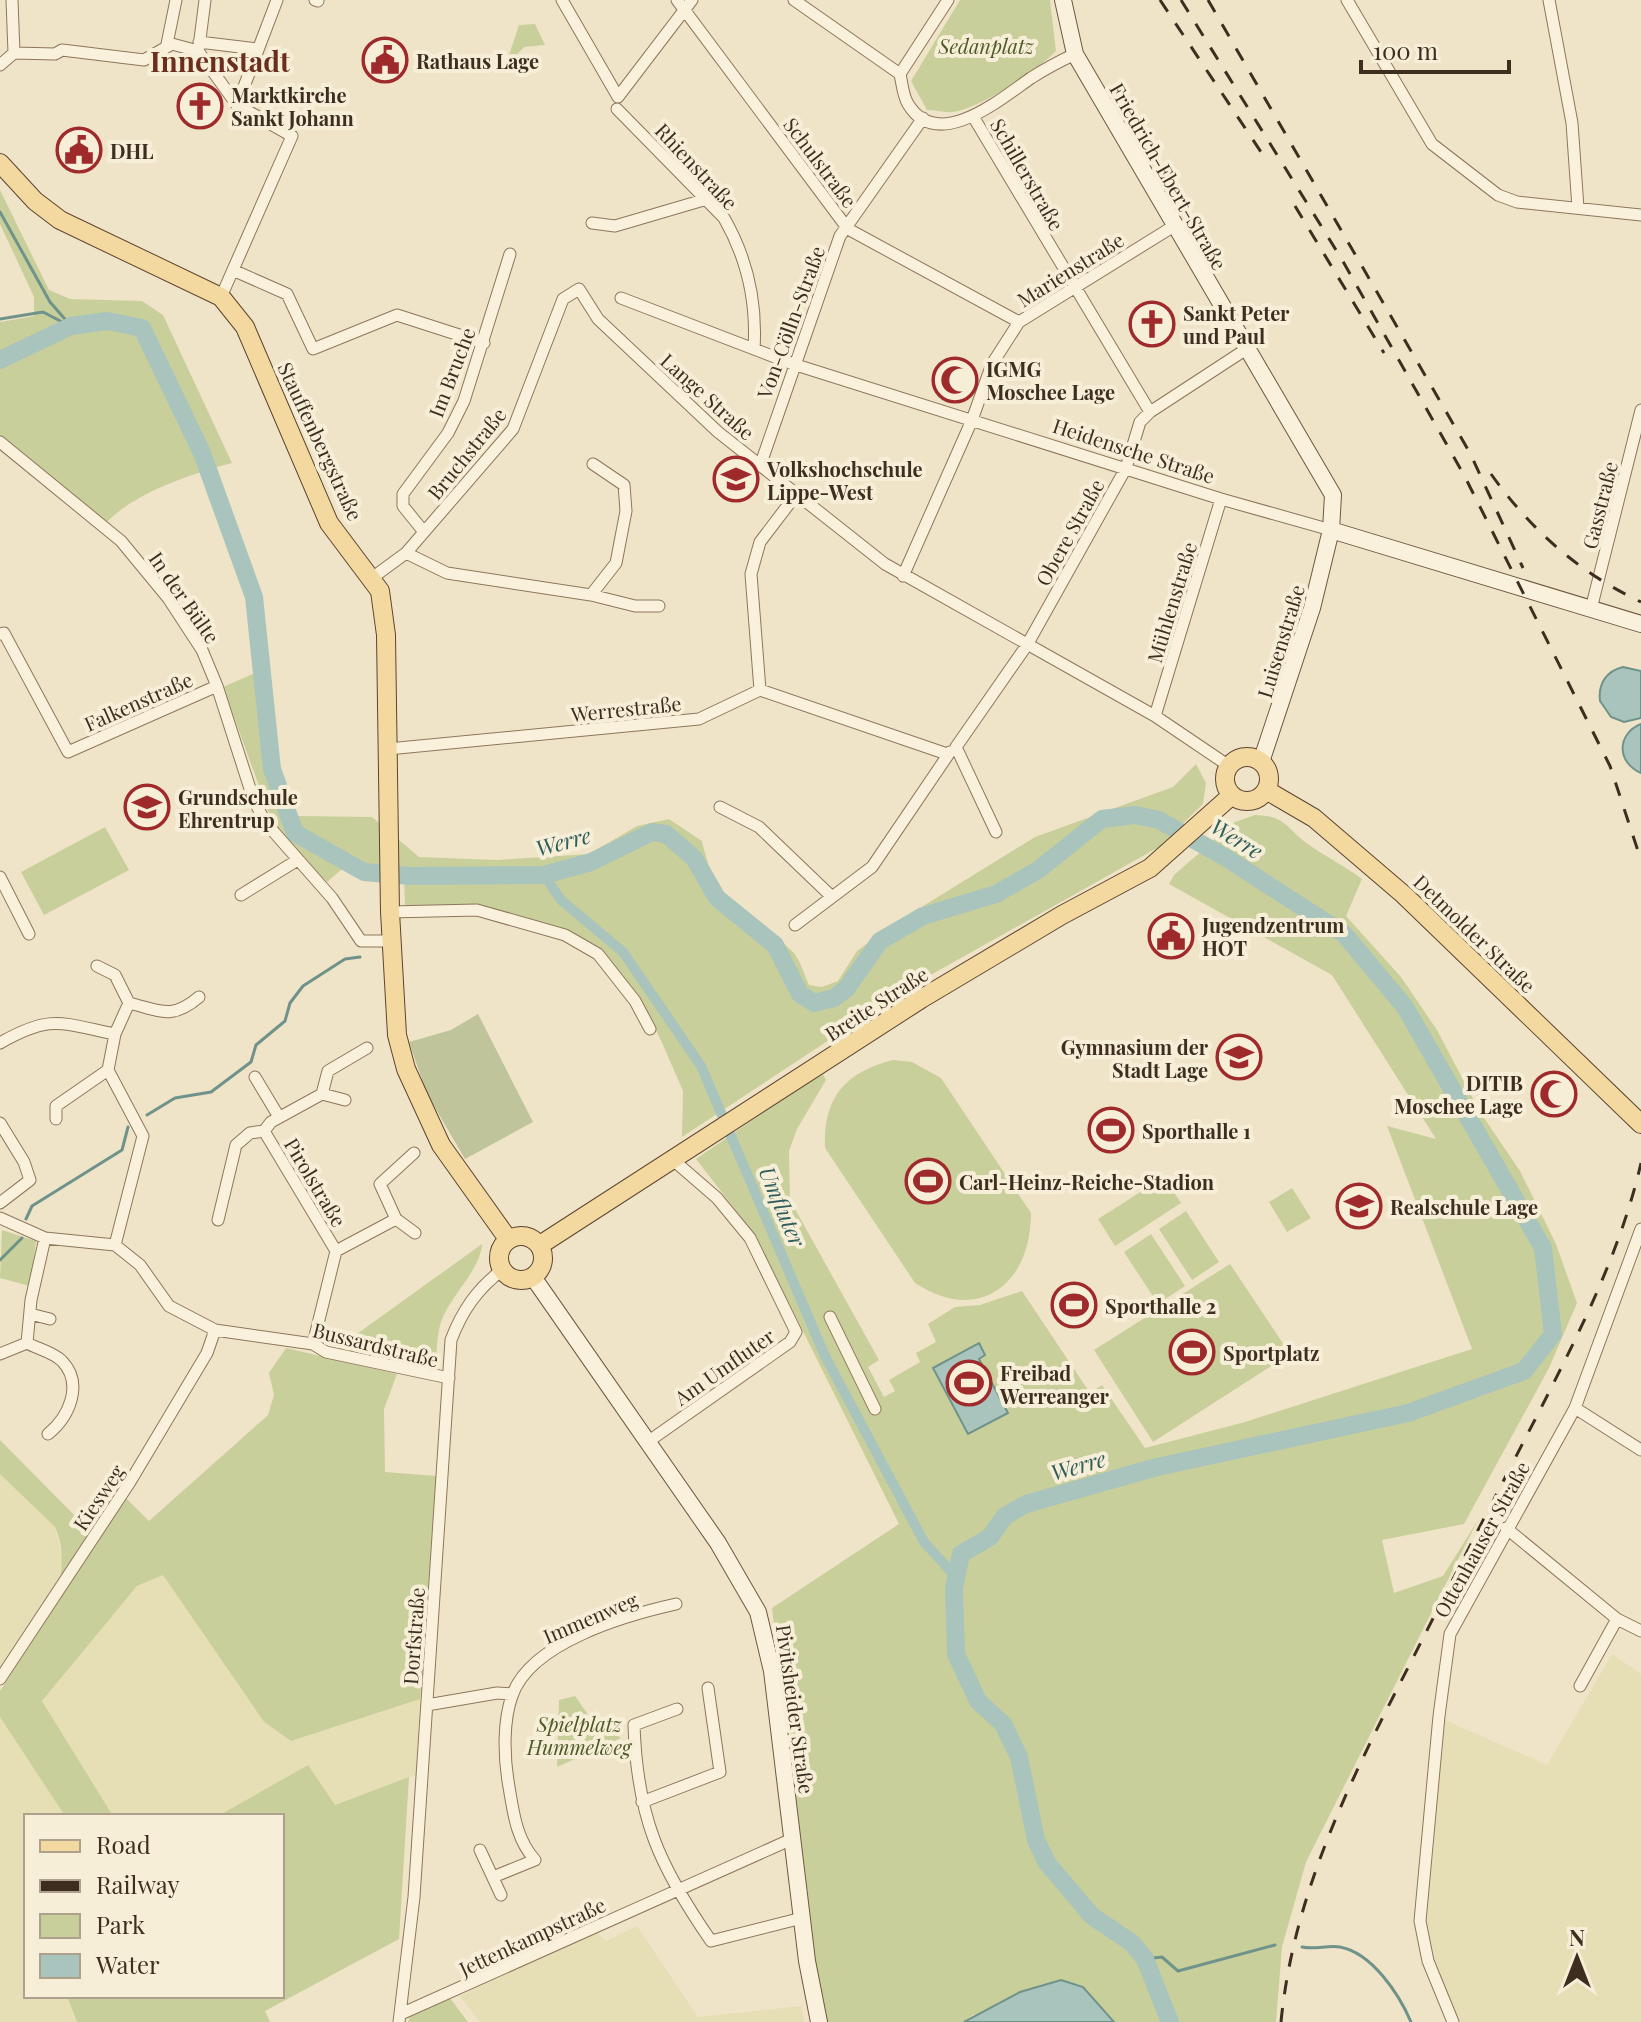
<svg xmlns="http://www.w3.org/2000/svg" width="1641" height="2022" font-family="'Playfair Display',serif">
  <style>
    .farmland { fill: #e6deb5 }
    .green { fill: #c9cf9b }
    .cemetery { fill: #bfc49a }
    .water { fill: #a9c4bc; stroke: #6f938a; stroke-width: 2 }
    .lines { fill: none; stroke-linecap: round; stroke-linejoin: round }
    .stream { stroke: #6f938a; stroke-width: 3 }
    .canal { stroke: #a9c4bc; stroke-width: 10 }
    .river { stroke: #a9c4bc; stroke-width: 18 }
    .street-casing { stroke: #8d765c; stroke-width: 13 }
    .secondary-casing { stroke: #6f573f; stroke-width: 18 }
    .primary-casing { stroke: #5b4430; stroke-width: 20 }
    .street { stroke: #faf1dc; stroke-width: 11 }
    .secondary { stroke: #faf1dc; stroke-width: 16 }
    .primary { stroke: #f3d9a0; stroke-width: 18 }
    .rail { stroke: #3d2e20; stroke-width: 3; stroke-dasharray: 14 14; stroke-linecap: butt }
    .labels { text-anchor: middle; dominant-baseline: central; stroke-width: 8; stroke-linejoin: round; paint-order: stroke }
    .park-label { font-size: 20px; font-style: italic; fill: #4d5a26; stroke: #f7eed8 }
    .poi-label { font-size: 20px; font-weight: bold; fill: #3d2e20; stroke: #f7eed8; text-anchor: start }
    .street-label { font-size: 20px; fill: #3d2e20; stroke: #f7eed8 }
    .water-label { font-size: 22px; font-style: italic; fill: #2f5d5a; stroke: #f7eed8 }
    .district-label { font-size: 28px; font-weight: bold; fill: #6b2e1e; stroke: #f7eed8 }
  </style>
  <rect width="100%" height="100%" fill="#f0e4c8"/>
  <path class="farmland" d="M0,1474L55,1527L63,1560L60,1581L0,1670Z
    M163,1574L264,1722L291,1741L420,1699L416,1775L334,1805L308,1765L218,1816H113L42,1701L137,1586Z
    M1612,1654L1641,1674V2022H1456L1425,1941L1424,1904L1431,1872L1445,1720L1547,1765Z
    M0,1717L65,1816H26V1996H67L77,2022H0Z
    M637,1926L698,2017L801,2006L804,2022H480L460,1996L596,1931L606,1941Z"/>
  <path class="green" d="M960,0H1050L1056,51C1038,70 979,109 953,112C945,113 935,110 927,110L911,81Z
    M535,24L545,45L524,47L511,61H507L519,25Z
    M0,190L49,290L70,299L142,301L163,315L232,463C191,474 136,492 107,522L0,438V322L34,316V297L0,224Z
    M262,670L273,768L298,816L372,817L419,857L497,860L589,854L637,826L669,819L702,841C716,908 749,909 792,951C800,959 804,974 809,985L822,987L838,981L857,951L889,927L1035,837L1173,787L1196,764L1206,783L1203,804L1159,847L911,986L682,1137L683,1091L663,1045L641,999L599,947L561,927L476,906H405L404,872H365L349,863L327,882L275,830L223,687Z
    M1255,815C1288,816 1286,829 1308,844C1326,857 1345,866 1362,879L1346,916L1401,977L1437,1030L1480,1112L1520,1171L1556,1244L1577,1303L1549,1368L1464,1524L1382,1540L1394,1593L1443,1576L1478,1520L1306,1862L1282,1947L1276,2022H1114L1083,1987L973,2015L964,2022H824L807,1918L772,1608L899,1524L755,1235L696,1159L822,1072L826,1080L797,1129L789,1151L790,1200L879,1360L868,1367L884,1397L895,1391L889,1380L920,1362L916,1353L936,1342L928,1324L955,1307L980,1305L1022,1291L1090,1393L1102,1385L1145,1448L1245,1422L1472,1349L1387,1126L1436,1139L1332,975L1169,884L1174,875L1235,822Z
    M105,827L129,870L44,915L21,872Z
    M893,1060L912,1062L941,1078L1031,1213C1031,1284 979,1325 915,1283L825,1148C823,1098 845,1072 893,1060Z
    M1164,1177L1181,1203L1115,1246L1098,1219Z
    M1292,1188L1311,1218L1287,1232L1269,1202Z
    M1186,1211L1219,1262L1192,1280L1159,1229Z
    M2,1230L36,1241L30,1286L0,1278Z
    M1151,1234L1185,1286L1158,1304L1124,1252Z
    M482,1244C481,1269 450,1296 441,1322C436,1338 437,1357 435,1373L336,1349Z
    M1230,1264L1290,1354L1153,1442L1094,1350Z
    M286,1348L397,1374L384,1409L385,1472L436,1476L420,1699L291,1741L264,1722L163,1575L137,1586L42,1701L113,1816H65L0,1717V1691L126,1498L149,1521L268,1415L274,1395L269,1373Z
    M0,1440L92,1533L60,1581C63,1561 63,1545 55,1527L0,1474Z
    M575,1696L589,1716L621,1738L557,1767L559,1700Z
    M308,1765L335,1805L409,1777L399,1939L265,2011L270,2022H77L67,1996H282V1816H218Z
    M450,1998L468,2022H408L410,2017Z"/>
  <path class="cemetery" d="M478,1014L533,1122L465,1159L427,1094L409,1042L451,1030Z"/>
  <path class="water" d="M1623,667L1641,671V718L1624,722L1611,717L1600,701C1598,684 1606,671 1623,667Z
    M1641,724V773C1617,763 1616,734 1641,724Z
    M979,1343L985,1355L979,1359L1008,1413L968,1434L933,1368Z
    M1061,1980L1083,1987L1114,2022H964L1020,1992Z"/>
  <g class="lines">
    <path class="stream" d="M0,212L50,302L71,326
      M0,319L43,312L68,325
      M147,1115L175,1098L211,1092L251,1062L256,1045L285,1021L290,1003L303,986L345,959L360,957
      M26,1219L32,1206L122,1150L128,1127
      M0,1260L22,1238
      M1302,1947C1315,1950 1327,1945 1340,1947C1372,1953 1399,1994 1411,2022
      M1145,1959L1162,1957L1178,1971L1275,1945"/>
    <path class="canal" d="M544,875L561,900L623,952L701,1066L825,1356L924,1542L955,1576"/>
    <path class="river" d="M0,360L71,326L107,321L142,328L202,453L254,597L272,769L295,833L364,872L410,876L544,875L591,862L652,832L666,834L694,858L717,898L775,945L800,994L814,1003L834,998L846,989L880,941L923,916L996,894L1038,870L1102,819L1135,815L1159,820L1228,859L1344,934L1405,1007L1543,1248L1553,1334L1524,1371L1408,1413L1157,1467L1026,1504L1005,1516L990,1537L961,1554L954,1588L956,1654L978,1701L1003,1724L1019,1757L1036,1840L1047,1863L1092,1916L1132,1943L1145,1959L1170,2022"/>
    <g class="street-casing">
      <path id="street" d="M12,0L14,53
        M315,0L318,1
        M562,0L618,97L692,0
        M677,0L848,229L1019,322
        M794,0L900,74
        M948,0L900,74C902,83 903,96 908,104C938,154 1003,97 1031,78C1045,69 1060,61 1075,54
        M1347,0L1432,144L1498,195L1517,202L1641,215
        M1549,0L1572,123L1578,208
        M199,42L257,49
        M167,44L176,0
        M199,47L205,0
        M0,65L14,53L55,54L62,50L144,60L172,44L198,51L237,105L292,136L221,297
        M237,105L277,0
        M617,109L724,218C747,258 757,303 754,349
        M974,118L1150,412
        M592,223L615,226L707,199
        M235,271L287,294L313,349L397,315L484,343
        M621,298L793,364L1221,499L1331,530
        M0,442L121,541L168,598L202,650L217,686L253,798L265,822L332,898L361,941H392
        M760,466L840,236L923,118
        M424,532L403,506V494L448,433L464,401L510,254
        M406,553L447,573L591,595L635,606H659
        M903,576L972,420L992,364L1019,322L1174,226
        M372,578L406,553L513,429L563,299L579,289L598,319L718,432L885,564L1155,716L1229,766
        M591,595L616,563L626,511L624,485L593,464
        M1591,609L1641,410
        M0,634L4,633L68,752L217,686
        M760,690L751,574L760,542L795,496
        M1155,716L1221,499
        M388,749L699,719L760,690L947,754
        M720,807L759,827L831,896
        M996,832L956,747L1027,645L1126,468L1140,422L1150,412L1248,348
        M0,877L29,934
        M241,895L296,861
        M390,912L477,910L565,935L598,954L635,1001L650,1029
        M795,925L872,867L950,752
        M97,966L115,975L129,1003L115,1034L108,1070L143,1136L115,1245
        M129,1003C161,1011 172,1020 199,997
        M0,1043C51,1014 60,1023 115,1034
        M255,1077L279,1117
        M322,1094L345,1100
        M56,1119V1106L108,1070
        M0,1123L24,1162L30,1180L0,1203
        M264,1131L271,1122L322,1094L328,1071L367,1048
        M414,1153L380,1184L396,1219L415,1233
        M0,1218L45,1238L115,1245L140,1265L169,1306L215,1330L313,1344L326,1352L449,1378
        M218,1220L236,1145L250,1133L264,1131L336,1251L313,1344
        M336,1251L396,1219
        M30,1314L50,1319
        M830,1317L875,1409
        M27,1343C38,1349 53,1352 62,1361C84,1384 69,1417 48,1434
        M0,1354L27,1343L31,1300L45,1238
        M1575,1408L1641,1450
        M649,1441L790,1342L796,1332L750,1238L717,1198L672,1159
        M1506,1528L1617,1619L1641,1631
        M0,1679L130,1482L207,1353L215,1330
        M1580,1686L1617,1619
        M427,1705L497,1693L512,1694
        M677,1709L634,1725C637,1817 659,1866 711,1941L802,1918
        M642,1802L720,1772L708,1688
        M480,1850L501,1895
        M493,1877L535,1860C515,1838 513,1809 508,1781C504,1755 503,1721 512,1696C530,1642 627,1615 676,1604
        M403,2013L792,1839
        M399,2022L414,1897L451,1340C462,1311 477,1289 502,1270
        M1453,2022L1428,1961L1420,1921L1439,1716L1450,1634L1575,1408L1641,1229"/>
    </g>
    <g class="secondary-casing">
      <path id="secondary" d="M1063,0L1075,54L1333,495L1331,530L1312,608L1261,762
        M1331,530L1641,624
        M533,1277L718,1543L758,1612L772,1671L807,1961L819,2022"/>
    </g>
    <g class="primary-casing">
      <path id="primary" d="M0,163L35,201L60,220L221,297L245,327L329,523L380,591L386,635L390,912L397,1035L406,1069L441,1145L508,1239
        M1225 779a22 22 0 1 1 44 0a22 22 0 1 1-44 0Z
        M1266,790L1314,818L1404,895L1641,1124
        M499 1258a22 22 0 1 1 44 0a22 22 0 1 1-44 0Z
        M540,1245L921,999L1062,915L1150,868L1232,795"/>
    </g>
    <use href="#street" class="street"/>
    <use href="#secondary" class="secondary"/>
    <use href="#primary" class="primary"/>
    <path class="rail" d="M1160,0L1261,152
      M1181,0L1341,258L1464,475L1610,766L1641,860
      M1208,0L1470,453L1523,568
      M1295,206L1384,353
      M1491,474C1531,530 1578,572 1641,602
      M1281,2022C1294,1889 1354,1773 1414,1656C1456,1573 1498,1491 1541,1408C1581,1329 1621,1250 1641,1163"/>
  </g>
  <defs>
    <g id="civic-ring" transform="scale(2.3)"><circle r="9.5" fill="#f7eed8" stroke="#9e2a2b" stroke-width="1.5"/><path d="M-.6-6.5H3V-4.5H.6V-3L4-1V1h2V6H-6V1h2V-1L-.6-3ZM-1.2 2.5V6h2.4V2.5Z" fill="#9e2a2b"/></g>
    <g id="church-ring" transform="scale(2.3)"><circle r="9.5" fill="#f7eed8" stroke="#9e2a2b" stroke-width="1.5"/><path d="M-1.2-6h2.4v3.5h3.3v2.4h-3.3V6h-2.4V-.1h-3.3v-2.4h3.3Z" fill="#9e2a2b"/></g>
    <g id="mosque-ring" transform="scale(2.3)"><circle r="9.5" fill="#f7eed8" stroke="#9e2a2b" stroke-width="1.5"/><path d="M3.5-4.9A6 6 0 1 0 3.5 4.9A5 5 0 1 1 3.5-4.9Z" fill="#9e2a2b"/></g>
    <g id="university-ring" transform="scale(2.3)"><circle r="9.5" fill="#f7eed8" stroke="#9e2a2b" stroke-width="1.5"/><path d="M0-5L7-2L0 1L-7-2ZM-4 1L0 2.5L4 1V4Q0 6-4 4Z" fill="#9e2a2b"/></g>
    <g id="school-ring" transform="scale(2.3)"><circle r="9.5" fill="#f7eed8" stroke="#9e2a2b" stroke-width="1.5"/><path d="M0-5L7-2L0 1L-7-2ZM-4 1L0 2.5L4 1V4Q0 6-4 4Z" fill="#9e2a2b"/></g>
    <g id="stadium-ring" transform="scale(2.3)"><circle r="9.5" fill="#f7eed8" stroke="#9e2a2b" stroke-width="1.5"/><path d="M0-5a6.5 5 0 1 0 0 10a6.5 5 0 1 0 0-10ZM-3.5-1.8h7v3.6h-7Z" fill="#9e2a2b"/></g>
  </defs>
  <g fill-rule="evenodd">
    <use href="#civic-ring" x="385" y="60"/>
    <use href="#church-ring" x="200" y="106"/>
    <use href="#civic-ring" x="79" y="150"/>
    <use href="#church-ring" x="1152" y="324"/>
    <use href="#mosque-ring" x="955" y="380"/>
    <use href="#university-ring" x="736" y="479"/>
    <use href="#school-ring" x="147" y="807"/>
    <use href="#civic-ring" x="1171" y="936"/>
    <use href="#school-ring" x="1239" y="1057"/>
    <use href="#mosque-ring" x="1554" y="1094"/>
    <use href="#stadium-ring" x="1111" y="1130"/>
    <use href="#stadium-ring" x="928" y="1181"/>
    <use href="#school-ring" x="1359" y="1206"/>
    <use href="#stadium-ring" x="1074" y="1305"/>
    <use href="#stadium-ring" x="1192" y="1352"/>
    <use href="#stadium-ring" x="969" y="1383"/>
  </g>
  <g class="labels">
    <g class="park-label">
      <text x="986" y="45">Sedanplatz</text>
      <text x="579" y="1723">Spielplatz<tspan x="579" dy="23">Hummelweg</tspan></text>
    </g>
    <g class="poi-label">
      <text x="416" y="60">Rathaus Lage</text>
      <text x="231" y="94">Marktkirche<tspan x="231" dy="23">Sankt Johann</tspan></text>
      <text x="110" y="150">DHL</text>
      <text x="1183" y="312">Sankt Peter<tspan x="1183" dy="23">und Paul</tspan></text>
      <text x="986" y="368">IGMG<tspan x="986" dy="23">Moschee Lage</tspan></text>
      <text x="767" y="468">Volkshochschule<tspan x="767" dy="23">Lippe-West</tspan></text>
      <text x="178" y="796">Grundschule<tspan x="178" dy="23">Ehrentrup</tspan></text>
      <text x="1202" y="924">Jugendzentrum<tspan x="1202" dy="23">HOT</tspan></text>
      <text x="1208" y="1046" text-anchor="end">Gymnasium der<tspan x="1208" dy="23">Stadt Lage</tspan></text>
      <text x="1523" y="1082" text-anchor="end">DITIB<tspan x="1523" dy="23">Moschee Lage</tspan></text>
      <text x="1142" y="1130">Sporthalle 1</text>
      <text x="959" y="1181">Carl-Heinz-Reiche-Stadion</text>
      <text x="1390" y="1206">Realschule Lage</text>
      <text x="1105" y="1305">Sporthalle 2</text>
      <text x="1223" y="1352">Sportplatz</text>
      <text x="1000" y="1372">Freibad<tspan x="1000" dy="23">Werreanger</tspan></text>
    </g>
    <g class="street-label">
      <text transform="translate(821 162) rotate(53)">Schulstraße</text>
      <text transform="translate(697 166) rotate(47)">Rhienstraße</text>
      <text transform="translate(1028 174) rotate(60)">Schillerstraße</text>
      <text transform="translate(1169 176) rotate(60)">Friedrich-Ebert-Straße</text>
      <text transform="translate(1070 269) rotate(-32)">Marienstraße</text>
      <text transform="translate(790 322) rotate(-70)">Von-Cölln-Straße</text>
      <text transform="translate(451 372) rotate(-69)">Im Bruche</text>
      <text transform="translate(708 396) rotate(42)">Lange Straße</text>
      <text transform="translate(321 441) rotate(65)">Stauffenbergstraße</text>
      <text transform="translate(1134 450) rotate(18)">Heidensche Straße</text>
      <text transform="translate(466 453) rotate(-51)">Bruchstraße</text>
      <text transform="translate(1599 505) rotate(-76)">Gasstraße</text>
      <text transform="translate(1069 532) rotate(-61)">Obere Straße</text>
      <text transform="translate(185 597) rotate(55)">In der Bülte</text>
      <text transform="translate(1171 602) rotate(-73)">Mühlenstraße</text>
      <text transform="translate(1280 641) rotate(-73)">Luisenstraße</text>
      <text transform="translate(138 701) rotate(-24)">Falkenstraße</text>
      <text transform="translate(626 708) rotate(-6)">Werrestraße</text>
      <text transform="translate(1475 933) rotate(44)">Detmolder Straße</text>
      <text transform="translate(876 1003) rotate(-33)">Breite Straße</text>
      <text transform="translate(316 1182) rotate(59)">Pirolstraße</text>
      <text transform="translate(376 1344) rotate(14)">Bussardstraße</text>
      <text transform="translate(724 1366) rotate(-35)">Am Umfluter</text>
      <text transform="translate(98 1497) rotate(-56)">Kiesweg</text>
      <text transform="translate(1481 1539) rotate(-61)">Ottenhauser Straße</text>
      <text transform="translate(590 1617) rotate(-23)">Immenweg</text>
      <text transform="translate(413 1636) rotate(-86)">Dorfstraße</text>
      <text transform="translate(796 1709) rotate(82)">Pivitsheider Straße</text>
      <text transform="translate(532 1936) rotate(-25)">Jettenkampstraße</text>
    </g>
    <g class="water-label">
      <text transform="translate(1237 838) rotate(31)">Werre</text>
      <text transform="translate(563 841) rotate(-15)">Werre</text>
      <text transform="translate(783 1206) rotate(67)">Umfluter</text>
      <text transform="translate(1078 1465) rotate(-16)">Werre</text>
    </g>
    <g class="district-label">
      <text x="220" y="60">Innenstadt</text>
    </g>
  </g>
  <rect x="24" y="1814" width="260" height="184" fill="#f7eed8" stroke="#ada18e" stroke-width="2"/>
  <rect x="40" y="1840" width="40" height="12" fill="#f3d9a0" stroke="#ada18e" stroke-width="2"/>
  <text x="96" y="1854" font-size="24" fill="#3d2e20">Road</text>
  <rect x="40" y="1880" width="40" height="12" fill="#3d2e20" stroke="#ada18e" stroke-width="2"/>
  <text x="96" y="1894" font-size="24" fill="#3d2e20">Railway</text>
  <rect x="40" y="1914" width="40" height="24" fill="#c9cf9b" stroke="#ada18e" stroke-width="2"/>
  <text x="96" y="1934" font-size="24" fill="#3d2e20">Park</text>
  <rect x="40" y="1954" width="40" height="24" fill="#a9c4bc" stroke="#ada18e" stroke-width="2"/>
  <text x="96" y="1974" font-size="24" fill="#3d2e20">Water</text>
  <g transform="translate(1577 1958)" stroke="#f7eed8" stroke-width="6" paint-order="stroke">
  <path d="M0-6L14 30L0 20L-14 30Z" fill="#3d2e20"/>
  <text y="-12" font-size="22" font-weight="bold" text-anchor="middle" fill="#3d2e20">N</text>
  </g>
  <path d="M1361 60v12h148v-12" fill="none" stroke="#3d2e20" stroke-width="4"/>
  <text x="1373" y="60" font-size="24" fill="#3d2e20" stroke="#f7eed8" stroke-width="6" paint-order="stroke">100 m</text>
</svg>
